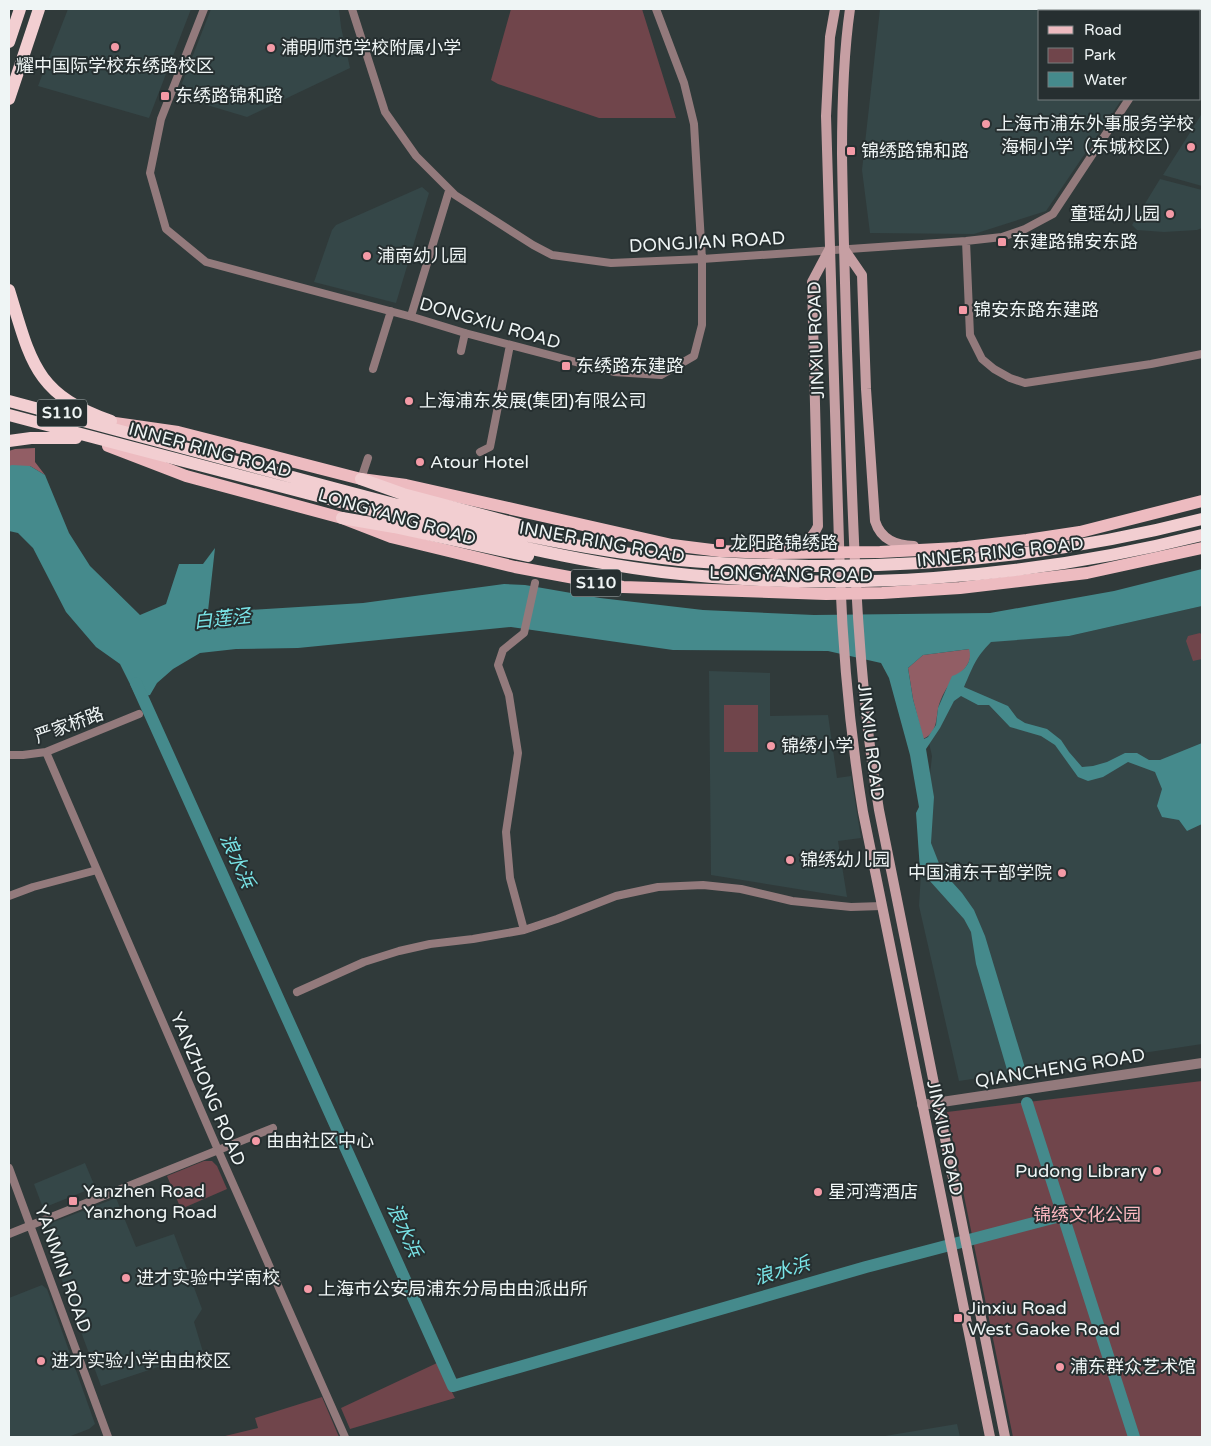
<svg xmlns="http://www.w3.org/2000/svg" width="1211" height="1446" font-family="'Varela Round','Noto Sans SC',sans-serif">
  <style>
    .built { fill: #354748 }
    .green { fill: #70454b }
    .forest { fill: #925e65 }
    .water { fill: #458a8c; fill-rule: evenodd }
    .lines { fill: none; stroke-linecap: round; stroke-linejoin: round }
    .river { stroke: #458a8c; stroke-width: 12 }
    .minor { stroke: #937a7c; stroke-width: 8 }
    .tertiary { stroke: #937a7c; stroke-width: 10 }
    .secondary { stroke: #c69fa3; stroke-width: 10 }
    .primary { stroke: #edbbc0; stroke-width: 12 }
    .trunk { stroke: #f2ced1; stroke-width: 12 }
    .poi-dot { fill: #f49aa6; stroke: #262f30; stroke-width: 2 }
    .labels { text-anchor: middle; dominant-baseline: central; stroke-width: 4; stroke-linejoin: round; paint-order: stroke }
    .shield { fill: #262f30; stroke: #b3baba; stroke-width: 1 }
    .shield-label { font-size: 16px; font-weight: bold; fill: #eff5f5 }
    .poi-label { font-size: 18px; fill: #eff5f5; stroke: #262f30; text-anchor: start }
    .street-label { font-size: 18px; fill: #eff5f5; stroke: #262f30 }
    .park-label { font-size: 18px; fill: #fdb9c1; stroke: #262f30 }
    .water-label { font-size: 19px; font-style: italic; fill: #79e4e7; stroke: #262f30 }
  </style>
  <rect width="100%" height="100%" fill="#303a3a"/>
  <path class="built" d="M68,9H191L149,118L38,86Z
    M211,9H339L341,27L350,68L247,117L177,96Z
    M880,9H1068L1071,11H1040V99H1122L1046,211L974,234L870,233L862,170Z
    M1113,9H1186L1184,11H1117Z
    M1202,113V186L1163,175L1198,120Z
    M1160,179L1202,190V228L1197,230L1164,232L1137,230L1132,225Z
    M422,187L429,193L396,303L314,282L332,230L336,225Z
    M1202,606V1044L959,1081L919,906L923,840L932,756L907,647L1069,636Z
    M709,671L770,673V716L828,715L837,778L851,776L861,838L838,841L847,897L711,875Z
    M85,1163L95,1187L43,1208L34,1184Z
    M116,1198L136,1247L174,1234L202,1309L194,1322L203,1352L101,1386L45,1234L46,1225Z
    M42,1285L47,1289L95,1424L89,1429L68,1437H9V1298Z
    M957,1424L960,1437H879Z"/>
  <path class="green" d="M511,9H642L676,118H599L498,84L491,80Z
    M1200,633L1202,635V659L1193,661L1186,641L1188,636Z
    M724,705H758V752H724Z
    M1202,1081V1437H1013L947,1112Z
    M204,1161H212L217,1166L227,1189L181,1209L167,1176Z
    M437,1363L455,1398L350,1429L341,1408Z
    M322,1397L339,1437H221L258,1428L255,1418Z"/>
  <path class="forest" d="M35,448V462L45,475L30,466H9V451L15,449Z
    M970,649C974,668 953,676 945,691C942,696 939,703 938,709C936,720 937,733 923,739L913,699L908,668L923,655Z"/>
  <path class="water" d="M12,465L30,466L45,475L69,533L90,566L140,615L166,604L179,564H203L215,548L208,611L213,616L248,610L363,603L504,584L525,585L600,598L703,610L814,615L990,613L1114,591L1202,569V606L1069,636L991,642C975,658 973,667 964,687L1008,706L1017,718L1025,723L1047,729L1061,740L1069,752L1082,767L1093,766L1107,762L1125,753H1137L1149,760H1160L1202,743V824L1187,831L1179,820L1162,817L1157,806L1162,789L1155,772L1128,762L1103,777L1088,781L1078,777L1055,745L1041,736L1010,727L989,705H978L961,696L954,701L940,728L926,749L934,797L931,843L942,871L962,893L974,910L985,936L1028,1078L1010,1080L976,964L971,932L964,919L920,870L916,813L919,807L910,755L889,678L881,663L828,651L673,650L511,627L298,648L236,649L200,653L173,669L157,683L150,695L137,698L120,664L96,647L66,612L33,548L18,533L9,531V466ZM969,649C973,662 964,672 952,676L938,708L936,725L928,737L924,739L913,699L908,668L923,655Z"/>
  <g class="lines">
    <path class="river" d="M136,683L453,1386L866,1267L1064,1215
      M1027,1103L1134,1437"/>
    <path class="minor" d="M204,9L161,119L150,173L166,229L206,262L416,318L465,333L614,372L661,375L694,356L702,325V259L694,124L684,83L656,9
      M352,9L385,112L416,156L455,195L533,245L552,255L611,263L702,259L966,241L1002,237L1025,229L1053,214L1129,99
      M1081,9L1085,11
      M1192,11L1194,9
      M966,241L970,335L982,359L994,369L1010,378L1025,383L1151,364L1202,354
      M411,316L449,191
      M461,351L465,333
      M373,369L391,311
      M480,452L490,447L510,345
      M361,479L368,458
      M46,752L218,1150L345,1437
      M9,755H23L46,752L139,714
      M9,896L33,887L97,870
      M524,930L510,878L506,832L518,753L509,695L498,665L503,650L524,633L535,583
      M297,992L364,962L399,951L430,944L473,939L524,930L557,919L616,896L658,887L703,885L741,889L792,901L851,907L882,906
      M9,1168L108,1437
      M9,1234L273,1128"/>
    <path class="tertiary" d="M922,1105L1202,1063"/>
    <path class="secondary" d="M835,9L830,37L826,116L840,575C843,654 850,733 863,812L990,1437
      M850,9C843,57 842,105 842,154C843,219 845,285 847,351C853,506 854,657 879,810L1005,1437
      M844,249L862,275L866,389L875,521C881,540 896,545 914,546
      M783,550C799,546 811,542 818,526L812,282L829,250"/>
    <path class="primary" d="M101,421L178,432L361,479L406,485L672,545L720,551L774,553L880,552L958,548L1027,540L1080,532L1202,501
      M108,446L186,476L342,518L391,537L515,567L623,587L826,594L882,593L960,588L1087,573L1202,548"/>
    <path class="trunk" d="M9,42L20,9
      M9,99L39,9
      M9,290C31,361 34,394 111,421
      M9,401C113,429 218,457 322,485C434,515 547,545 662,558C711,564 760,565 809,566C942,567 1073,552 1202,519
      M9,415C131,447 253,480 375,511C470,535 565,560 662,572C842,593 1027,579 1202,535
      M9,441L31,438H76
      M361,479L403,494L520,525
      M342,518L394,527L528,556"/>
  </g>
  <g class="poi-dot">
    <circle cx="115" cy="47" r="5"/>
    <circle cx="271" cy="48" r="5"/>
    <rect x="160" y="91" width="10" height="10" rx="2.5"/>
    <circle cx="986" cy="124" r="5"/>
    <circle cx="1191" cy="147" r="5"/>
    <rect x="846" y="146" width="10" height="10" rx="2.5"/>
    <circle cx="1170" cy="214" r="5"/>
    <rect x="997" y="237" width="10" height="10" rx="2.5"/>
    <circle cx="367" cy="256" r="5"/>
    <rect x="958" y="305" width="10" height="10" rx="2.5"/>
    <rect x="561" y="361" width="10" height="10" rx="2.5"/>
    <circle cx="409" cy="401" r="5"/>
    <circle cx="420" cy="462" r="5"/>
    <rect x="715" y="538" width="10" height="10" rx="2.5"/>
    <circle cx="771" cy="746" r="5"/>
    <circle cx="790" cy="860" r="5"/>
    <circle cx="1062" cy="873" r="5"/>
    <circle cx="256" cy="1141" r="5"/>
    <circle cx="1157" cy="1171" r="5"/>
    <circle cx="818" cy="1192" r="5"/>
    <rect x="68" y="1196" width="10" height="10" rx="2.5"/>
    <circle cx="126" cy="1278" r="5"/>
    <circle cx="308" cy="1289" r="5"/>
    <rect x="953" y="1313" width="10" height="10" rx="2.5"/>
    <circle cx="41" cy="1361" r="5"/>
    <circle cx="1060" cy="1367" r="5"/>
  </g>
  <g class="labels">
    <g class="shield">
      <rect x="37" y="399.5" width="50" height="27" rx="4"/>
      <rect x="571" y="569.5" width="50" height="27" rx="4"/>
    </g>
    <g class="shield-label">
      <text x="62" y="413">S110</text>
      <text x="596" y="583">S110</text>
    </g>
    <g class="poi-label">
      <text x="281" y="48">浦明师范学校附属小学</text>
      <text x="115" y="66" text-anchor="middle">耀中国际学校东绣路校区</text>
      <text x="175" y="96">东绣路锦和路</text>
      <text x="996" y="124">上海市浦东外事服务学校</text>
      <text x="1181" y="147" text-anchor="end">海桐小学（东城校区）</text>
      <text x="861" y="151">锦绣路锦和路</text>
      <text x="1160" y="214" text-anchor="end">童瑶幼儿园</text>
      <text x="1012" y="242">东建路锦安东路</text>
      <text x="377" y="256">浦南幼儿园</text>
      <text x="973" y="310">锦安东路东建路</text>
      <text x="576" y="366">东绣路东建路</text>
      <text x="419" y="401">上海浦东发展(集团)有限公司</text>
      <text x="430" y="462">Atour Hotel</text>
      <text x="730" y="543">龙阳路锦绣路</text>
      <text x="781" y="746">锦绣小学</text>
      <text x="800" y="860">锦绣幼儿园</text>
      <text x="1052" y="873" text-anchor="end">中国浦东干部学院</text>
      <text x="266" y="1141">由由社区中心</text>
      <text x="1147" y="1171" text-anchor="end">Pudong Library</text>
      <text x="83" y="1191">Yanzhen Road<tspan x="83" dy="21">Yanzhong Road</tspan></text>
      <text x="828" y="1192">星河湾酒店</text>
      <text x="136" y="1278">进才实验中学南校</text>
      <text x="318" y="1289">上海市公安局浦东分局由由派出所</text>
      <text x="968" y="1308">Jinxiu Road<tspan x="968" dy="21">West Gaoke Road</tspan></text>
      <text x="51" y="1361">进才实验小学由由校区</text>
      <text x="1070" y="1367">浦东群众艺术馆</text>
    </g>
    <g class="street-label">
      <text transform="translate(707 242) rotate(-3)">DONGJIAN ROAD</text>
      <text transform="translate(490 323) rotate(16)">DONGXIU ROAD</text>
      <text transform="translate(816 340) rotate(-92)">JINXIU ROAD</text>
      <text transform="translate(210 450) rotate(15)">INNER RING ROAD</text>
      <text transform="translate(397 517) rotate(16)">LONGYANG ROAD</text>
      <text transform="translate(602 542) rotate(10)">INNER RING ROAD</text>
      <text transform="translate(1000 552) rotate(-6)">INNER RING ROAD</text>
      <text transform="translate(791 574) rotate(1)">LONGYANG ROAD</text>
      <text transform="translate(69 725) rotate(-20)">严家桥路</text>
      <text transform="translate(871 742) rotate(83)">JINXIU ROAD</text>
      <text transform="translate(1060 1068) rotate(-9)">QIANCHENG ROAD</text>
      <text transform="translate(208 1089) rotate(67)">YANZHONG ROAD</text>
      <text transform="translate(945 1138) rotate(78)">JINXIU ROAD</text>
      <text transform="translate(63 1269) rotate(70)">YANMIN ROAD</text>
    </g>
    <g class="park-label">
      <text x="1087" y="1215">锦绣文化公园</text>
    </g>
    <g class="water-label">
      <text transform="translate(222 619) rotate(-6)">白莲泾</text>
      <text transform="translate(237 861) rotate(66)">浪水浜</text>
      <text transform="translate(404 1230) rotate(66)">浪水浜</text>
      <text transform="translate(782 1271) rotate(-16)">浪水浜</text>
    </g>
  </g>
  <rect width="1211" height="1446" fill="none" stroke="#eff5f5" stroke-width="20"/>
  <rect x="1038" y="10" width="162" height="90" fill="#262f30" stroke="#767e7f"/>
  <rect x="1048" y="26" width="25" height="8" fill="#edbbc0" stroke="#767e7f"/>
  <text x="1084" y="35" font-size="15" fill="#eff5f5">Road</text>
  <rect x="1048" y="48" width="25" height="15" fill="#70454b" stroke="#767e7f"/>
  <text x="1084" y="60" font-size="15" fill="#eff5f5">Park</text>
  <rect x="1048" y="72" width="25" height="15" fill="#458a8c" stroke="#767e7f"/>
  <text x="1084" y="85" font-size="15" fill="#eff5f5">Water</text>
</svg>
